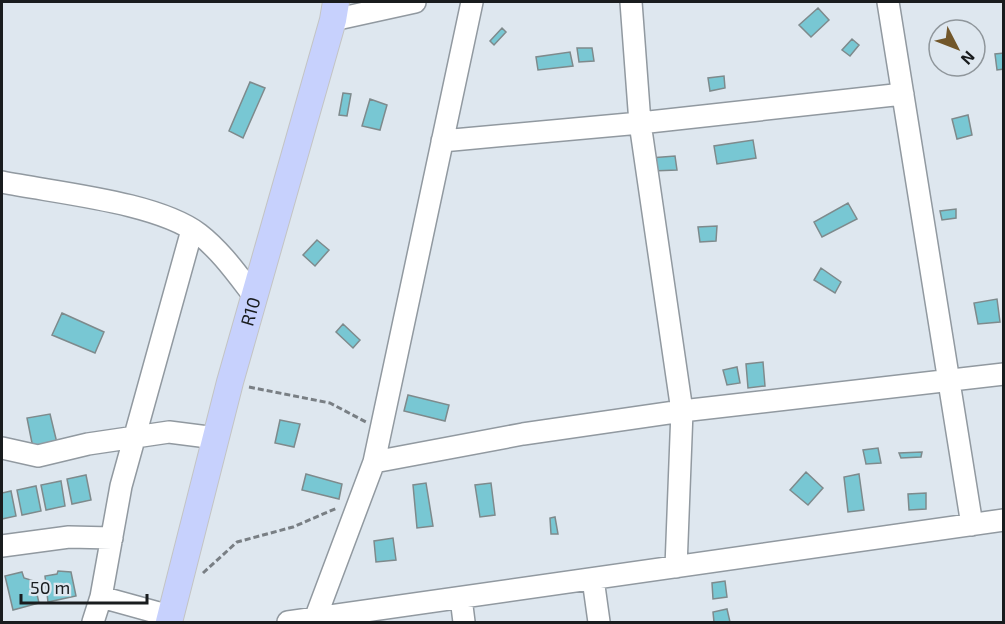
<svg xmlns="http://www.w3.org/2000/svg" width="1005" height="624" font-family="'Exo 2',sans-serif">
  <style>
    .building { fill: #78c7d3; stroke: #7e8a8c; stroke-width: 1.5 }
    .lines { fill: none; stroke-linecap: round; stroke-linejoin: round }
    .minor-casing { stroke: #9199a0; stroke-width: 24 }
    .major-casing { stroke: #c3c4c4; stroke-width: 28 }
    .path { stroke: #797f84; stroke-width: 3; stroke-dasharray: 6 3; stroke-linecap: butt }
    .minor { stroke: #fff; stroke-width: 21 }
    .major { stroke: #c7d1fd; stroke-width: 26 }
    .labels { text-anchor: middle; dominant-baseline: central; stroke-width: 4.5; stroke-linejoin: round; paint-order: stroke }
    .street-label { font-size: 18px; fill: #191c1e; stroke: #dee7ef }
  </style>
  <rect width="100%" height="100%" fill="#dee7ef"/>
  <path class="building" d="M818,8L829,20L811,37L799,25Z
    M502,28L506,32L494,45L490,41Z
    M852,39L859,45L850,56L842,50Z
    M577,48H592L594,61L579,62Z
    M570,52L573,66L538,70L536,57Z
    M1004,53V69L997,70L995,54Z
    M724,76L725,88L710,91L708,78Z
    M250,82L265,88L243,138L229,131Z
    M343,93L351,94L347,116L339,115Z
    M370,99L387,105L380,130L362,126Z
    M968,115L972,135L957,139L952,119Z
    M753,140L756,158L717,164L714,146Z
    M675,156L677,170L652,171L650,158Z
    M848,203L857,219L822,237L814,222Z
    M956,209V218L942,220L940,211Z
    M717,226L716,241L700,242L698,227Z
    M317,240L329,250L315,266L303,255Z
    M821,268L841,282L835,293L814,280Z
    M997,299L1000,322L978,324L974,303Z
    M62,313L104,332L95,353L52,335Z
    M343,324L360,340L353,348L336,332Z
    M763,362L765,386L748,388L746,364Z
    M737,367L740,383L727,385L723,370Z
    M408,395L449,405L445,421L404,411Z
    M50,414L57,443L33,448L27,418Z
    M280,420L300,424L294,447L275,443Z
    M878,448L881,463L866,464L863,450Z
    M922,452L921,457L901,458L899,453Z
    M806,472L823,488L808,505L790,490Z
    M306,474L342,484L339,499L302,490Z
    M859,474L864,510L848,512L844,477Z
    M86,475L91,500L72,504L67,479Z
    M61,481L65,506L46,510L41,485Z
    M426,483L433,526L417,528L413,485Z
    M491,483L495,515L480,517L475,485Z
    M36,486L41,511L22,515L17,490Z
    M11,491L16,516L2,519V493Z
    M926,493V509L909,510L908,494Z
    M555,517L558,534H551L550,518Z
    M393,538L396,560L376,562L374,541Z
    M58,571L71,572L76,596L48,602L45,576L57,574Z
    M22,572L24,578L34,581L39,603L13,610L5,576Z
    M725,581L727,597L713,599L712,583Z
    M727,609L730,622H714L713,612Z"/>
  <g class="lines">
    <g class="minor-casing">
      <path id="minor" d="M631,2L640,123L682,411L676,567
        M888,2L972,525
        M333,20L415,2
        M442,141L640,123L903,94
        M2,182C56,193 157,202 199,234C221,251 237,274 254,296
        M2,448L38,456L88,444L169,432L216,438
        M374,462L523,434L682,411L1004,374
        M2,546L69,537L112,538
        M593,579L599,622
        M101,597L170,616
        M461,598L464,622
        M315,619L374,462L472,2
        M93,622L101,597L121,486L192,230
        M288,622L1004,520"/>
    </g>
    <g class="major-casing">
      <g id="major">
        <path id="s1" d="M169,622L230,382L333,20L336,2"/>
      </g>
    </g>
    <path class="path" d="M249,387L330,403L366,422
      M203,573L237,542L293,527L337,508"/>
    <use href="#minor" class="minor"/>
    <use href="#major" class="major"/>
  </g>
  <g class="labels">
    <g class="street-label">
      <text stroke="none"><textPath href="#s1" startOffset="321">R10</textPath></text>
    </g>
  </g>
  <rect width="1005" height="624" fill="none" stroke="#191c1e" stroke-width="6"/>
  <g transform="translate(957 48) rotate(132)"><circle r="28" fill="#dee7ef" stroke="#8f969b" stroke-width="1.5"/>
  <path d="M0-4.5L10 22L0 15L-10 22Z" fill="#72572a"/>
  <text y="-9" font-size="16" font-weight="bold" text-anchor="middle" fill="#191c1e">N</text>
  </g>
  <path d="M21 594v9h126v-9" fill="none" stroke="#191c1e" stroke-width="3"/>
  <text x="30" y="594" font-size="18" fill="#191c1e" stroke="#dee7ef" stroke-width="4.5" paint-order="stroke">50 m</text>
</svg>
